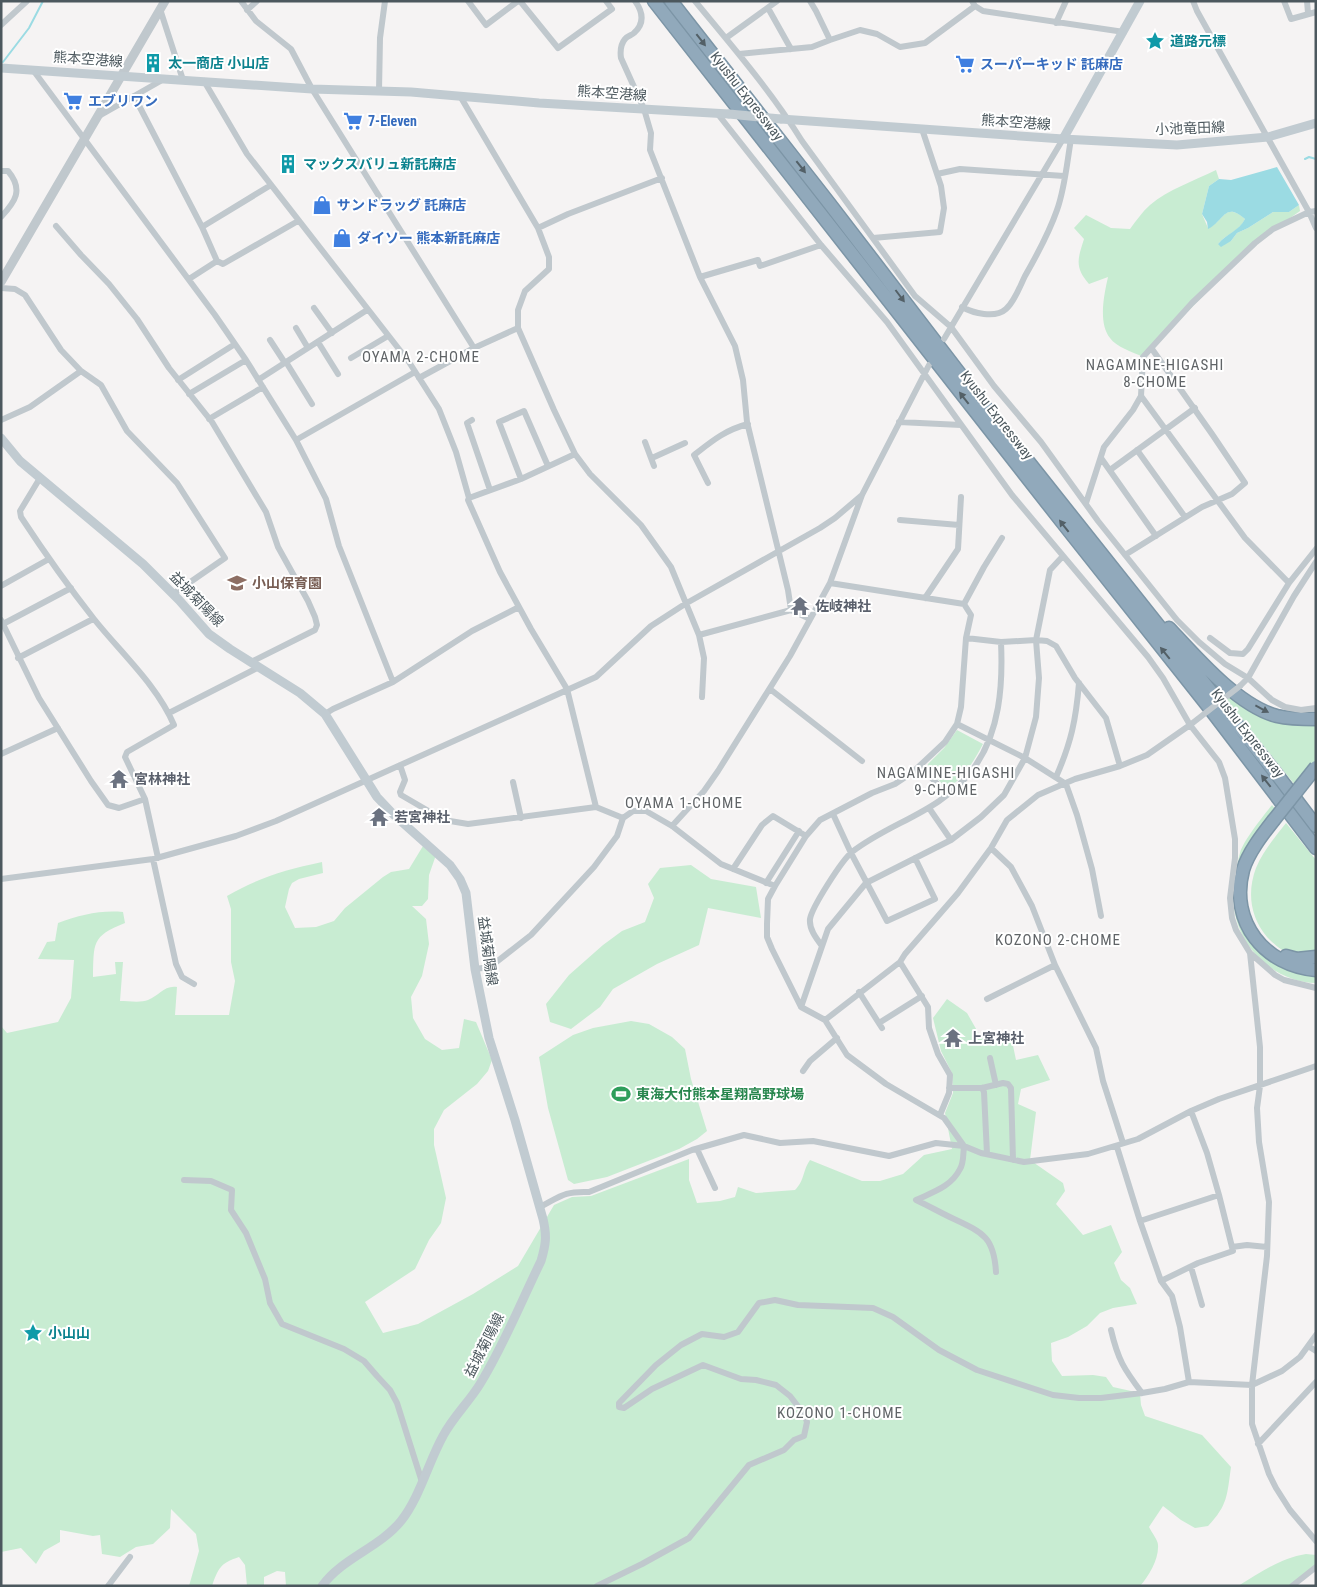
<svg xmlns="http://www.w3.org/2000/svg" width="1317" height="1587" font-family="'Roboto Condensed','Noto Sans JP',sans-serif">
  <style>
    .green { fill: #c8ecd2 }
    .water { fill: #9bdbe3 }
    .lines { fill: none; stroke-linecap: round; stroke-linejoin: round }
    .stream { stroke: #9bdbe3; stroke-width: 2 }
    .motorway-casing { stroke: #7c95a6; stroke-width: 15 }
    .minor { stroke: #c0c8cd; stroke-width: 6 }
    .tertiary { stroke: #c0c8cd; stroke-width: 9 }
    .secondary { stroke: #c1cbd1; stroke-width: 9 }
    .motorway { stroke: #91a9bb; stroke-width: 12 }
    .motorway-bridge-casing { stroke: #7c95a6; stroke-width: 15; stroke-linecap: butt }
    .minor-bridge { stroke: #c0c8cd; stroke-width: 6 }
    .secondary-bridge { stroke: #c1cbd1; stroke-width: 9 }
    .motorway-bridge { stroke: #91a9bb; stroke-width: 12 }
    .oneway { fill: #536067 }
    .labels { text-anchor: middle; dominant-baseline: central; stroke-width: 4; stroke-linejoin: round; paint-order: stroke }
    .culture-label { font-size: 14px; font-weight: bold; fill: #0d838f; stroke: #fff; text-anchor: start }
    .street-label { font-size: 14px; fill: #4c585e; stroke: #fff }
    .shop-label { font-size: 14px; font-weight: bold; fill: #366cbe; stroke: #fff; text-anchor: start }
    .education-label { font-size: 14px; font-weight: bold; fill: #785e54; stroke: #fff; text-anchor: start }
    .worship-label { font-size: 14px; font-weight: bold; fill: #5b616d; stroke: #fff; text-anchor: start }
    .leisure-label { font-size: 14px; font-weight: bold; fill: #27864d; stroke: #fff; text-anchor: start }
    .neighbourhood-label { font-size: 15px; letter-spacing: 1px; fill: #606467; stroke: #fff }
  </style>
  <rect width="100%" height="100%" fill="#f5f3f3"/>
  <path class="green" d="M1216,170L1219,179L1209,186L1202,214L1208,228C1224,222 1224,201 1245,219C1239,232 1227,233 1218,244L1231,241L1237,233L1248,228L1273,212H1289L1299,205L1300,211L1255,243L1143,357C1133,352 1116,347 1110,338C1098,323 1104,295 1108,277L1089,284C1074,267 1078,258 1084,239L1074,228L1086,215L1111,228L1130,229C1136,221 1142,212 1150,205C1169,189 1194,181 1216,170Z
    M1218,682L1234,696L1316,722V761L1295,785L1215,685Z
    M957,730L983,744C976,757 961,785 945,787L927,767L928,764L944,748Z
    M1272,805L1276,810L1246,851V934L1261,953L1280,966L1305,974L1316,975V983C1277,982 1243,952 1235,914C1231,894 1235,871 1240,853C1243,841 1264,815 1272,805Z
    M1286,823L1316,860V954C1308,954 1296,955 1289,953C1280,950 1273,943 1267,937C1250,917 1247,892 1256,868C1263,851 1275,837 1286,823Z
    M423,846L436,855L429,875L428,899L422,906H412L426,919L429,944L422,976L411,997L413,1018L425,1039L442,1050L459,1048L464,1019L476,1022L492,1060L488,1071L477,1084L444,1110L434,1129V1145L446,1198L441,1223L429,1240L415,1269L365,1302L383,1333L418,1324L473,1294L518,1266L554,1205L572,1197L591,1196L689,1159V1180L697,1203L720,1201L735,1197L738,1187L756,1193L795,1190C805,1180 802,1172 810,1160L862,1181H880L903,1174L924,1155L952,1149L945,1113L953,1093L952,1073L941,1051L933,1018L947,999L967,1013L979,1034L989,1041L1004,1035L1012,1041L1016,1060L1038,1055L1050,1080L1021,1089L1018,1104L1036,1112L1030,1160L1063,1183L1065,1191L1056,1204L1083,1235L1111,1225L1122,1252L1114,1263L1121,1280L1130,1288L1137,1304L1113,1308L1100,1313L1087,1326L1068,1337L1051,1343L1052,1361L1062,1376L1093,1375L1106,1377L1113,1387L1140,1393L1141,1405L1145,1416L1202,1435L1231,1467C1227,1495 1228,1505 1208,1526L1195,1528L1181,1520L1163,1506L1149,1527C1152,1533 1158,1540 1158,1545C1159,1559 1149,1576 1140,1586H286L285,1572L277,1571L264,1577V1586H247L245,1565L239,1557C220,1563 218,1569 212,1586H189L199,1551L196,1534L171,1509L170,1528L153,1544L136,1547L120,1557L102,1554L100,1535L93,1536L60,1530V1542L44,1551L36,1564L21,1548L1,1552V1026L7,1033L58,1022L71,998L74,960L38,959L47,942L55,941L58,923C80,915 100,910 123,912L125,923C91,936 94,944 93,977L116,974L115,962H123L120,1001C128,1001 141,1003 148,1000C159,996 164,985 177,987L175,1015H229L235,981L231,962V909L227,896C261,877 284,870 322,862L323,873L299,879L292,883L289,889L285,907L295,928L316,927L334,921L345,908L383,877L391,872L409,869Z
    M691,865L711,879L756,887L761,918L708,908L699,945L657,964L613,989L600,1007L571,1029L550,1022L546,1004L569,975L603,945L622,931L645,922L654,898L648,884L660,868Z
    M631,1021L649,1024L672,1037L685,1049L691,1079L707,1131L697,1139L679,1149L607,1177L574,1184L568,1180L548,1108L539,1057L573,1035L593,1028Z
    M1306,1554L1316,1555V1565L1289,1586H1238C1260,1573 1280,1558 1306,1554Z"/>
  <path class="water" d="M1277,167L1299,205L1289,212H1273L1248,228L1237,233L1231,241L1221,247L1218,244C1227,233 1239,231 1245,219C1225,201 1224,221 1208,229L1207,222L1202,214L1209,186L1219,179L1231,180Z"/>
  <g class="lines">
    <path class="stream" d="M3,62L29,28L43,1
      M1305,159L1309,157L1316,159"/>
    <g class="motorway-casing">
      <path id="motorway" d="M654,1L1062,522L1208,706L1316,848
        M671,1L829,203L996,421L1278,776L1316,826
        M1169,628C1196,657 1238,706 1277,716C1290,719 1303,719 1316,719
        M1273,821C1262,835 1248,853 1243,870C1229,922 1265,966 1316,970
        M1286,956L1297,959L1316,957"/>
    </g>
    <path class="minor" d="M241,1L256,21L291,49L312,89L474,348L518,328
      M468,1L486,25L518,1
      M520,1L558,48L612,9L606,1
      M635,1C643,12 645,23 634,33C632,35 627,36 625,39C620,45 620,51 621,58L644,109L651,133L650,150L700,277L735,346L743,380L747,422L788,590L791,610
      M695,1C732,46 771,91 802,141L915,296L951,327L994,386L1041,442L1098,521L1177,620L1199,642L1225,664L1248,678L1272,700L1285,707L1301,710L1316,708
      M810,1L816,11L830,40L860,30L877,34L900,47L925,43L975,6
      M972,1L975,6L983,11L1124,32
      M1193,1L1197,11L1309,212L1316,228
      M1284,1L1291,19L1316,12
      M1307,1L1308,13
      M768,8L791,49
      M160,9L183,80
      M247,10L257,1
      M1056,23L1066,1
      M1,25L27,1
      M726,38L777,1
      M739,54L812,47L830,40
      M33,70L215,315L246,360L296,440L326,499L339,546L393,682
      M204,81L247,154L409,362L439,409L456,452L469,498L468,500L500,572L531,629L567,689L596,807
      M379,91L380,38L385,1
      M134,96L202,227
      M460,96L538,228L549,257V269L525,291L518,310V328L554,410L575,454L590,474L641,525L671,567L699,635L791,610L810,619
      M717,113L821,245L887,322L1012,495L1148,657L1163,678L1190,725L1219,762L1225,778L1235,839V858L1230,898L1232,918L1236,930L1250,953L1275,975L1284,980L1316,988
      M99,116L164,79
      M1,171H8C24,190 15,202 1,217
      M937,174L960,169L1064,176
      M56,226L81,255L109,284L137,319L169,368L212,422L266,512L278,547L308,601L315,617L317,625L315,630L251,662
      M538,228L568,214L662,178
      M873,238L940,232L944,208L941,186L922,129
      M217,261L202,227L271,185
      M700,277L758,260L760,266L821,245
      M189,279L217,261L223,264L298,221
      M1,288L15,289L25,295L61,350L81,371
      M962,307C973,313 995,319 1006,309C1015,301 1020,286 1025,276C1037,255 1049,233 1057,210C1065,188 1067,162 1071,139
      M314,308L332,333
      M296,328L308,348
      M944,339L1063,139
      M270,340L285,363
      M318,342L338,374
      M351,358L388,336
      M286,362L312,404
      M419,378L474,348
      M178,380L235,344
      M258,380L367,310
      M189,394L246,360
      M1141,396L1245,538L1289,583L1316,549
      M209,419L263,387
      M1,420L30,407L81,371L101,385L127,431L177,483L225,558L173,594
      M472,420L467,423L490,490
      M899,422L961,425
      M296,440L415,372
      M645,442L654,466
      M1137,450L1185,517
      M652,458L685,443
      M1101,458L1156,536
      M1110,470L1195,408
      M40,478L20,511L21,517C44,552 68,586 94,619C121,653 157,685 174,725L127,752L125,757L145,799L158,858
      M521,479L499,422L524,411L548,466
      M708,483L694,455C712,441 725,430 748,424
      M469,498L521,479L575,454
      M1086,503L1104,447L1133,410L1141,396L1143,357L1192,303L1255,243L1273,229L1309,212L1316,211
      M900,520L959,525
      M1125,555L1202,507L1232,494L1245,483L1212,434L1152,349
      M830,583L964,604L971,615L966,638L961,707L957,724L945,742L913,772L895,784L872,793L820,820L806,836L775,886L768,899L767,924V937L772,949L801,1007L825,1020L847,1055L886,1084L944,1118L964,1146C963,1153 964,1163 960,1169C951,1187 933,1192 916,1200C929,1206 941,1213 954,1219C984,1233 994,1238 996,1272
      M1,586L49,559
      M925,598L958,549L961,497
      M964,604L984,567L1002,538
      M1,620L39,698L91,781L108,805L119,808L145,799
      M3,624L71,588
      M699,635L704,658L702,697
      M966,638L1001,642L1036,640L1047,641L1056,646L1075,678L1106,718L1120,766
      M1210,638L1230,653L1243,654L1248,649L1289,583
      M18,658L93,619
      M1240,686L1248,678L1294,596L1316,562
      M770,689L862,761
      M169,713L259,667
      M325,714L333,709L393,682L472,631L519,607
      M957,724L1025,758L1066,784L1077,815L1092,869L1101,916
      M1,754L58,728
      M400,765L405,780L400,792L401,795L444,820L468,824L596,807L623,818L633,811H646L672,826L721,864L775,886
      M920,766L947,794
      M1056,777C1071,743 1076,720 1079,683
      M513,782L521,818
      M929,808L951,840
      M833,814L851,853L887,921L935,899L915,858
      M672,826L704,791L718,771L790,656L830,583L862,495L929,365
      M991,848L1011,867L1032,906L1055,965L1096,1048L1103,1081L1123,1143
      M153,859L176,964L182,977L194,984
      M733,869L762,825L773,816L806,836
      M1,879L153,859L236,836L276,821L596,677L651,626L685,604L820,528L835,518L862,495
      M766,883L799,831
      M822,946C816,938 809,929 810,919C812,907 842,860 852,852C892,821 940,813 973,769C1000,733 1003,685 1001,642
      M1250,953L1260,1047V1086L1257,1108L1259,1142L1269,1202L1267,1256L1252,1385V1424L1269,1474L1276,1488L1290,1510L1316,1541
      M900,962L928,1007L929,1028L938,1054L950,1075L949,1093L940,1115
      M475,969L490,967L531,935L594,867L617,836L623,818
      M859,992L882,1028
      M987,999L1055,965
      M801,1007L828,929L866,883L951,840L981,817L1004,795L1025,758L1036,717L1039,678L1036,640L1050,570L1063,556
      M825,1020L900,962L905,954L958,893L991,848L1007,820L1038,795L1075,779L1120,766L1147,755L1190,725
      M879,1023L922,996
      M990,1058L996,1085
      M803,1071L810,1061L837,1038
      M949,1088H982L1003,1083L1008,1084L1011,1088L1013,1160
      M982,1088L984,1092L987,1154
      M1117,1147L1140,1221L1161,1281L1172,1296L1180,1327L1189,1382
      M697,1149L715,1188
      M184,1180L211,1181L232,1190L231,1210L246,1233L265,1279L270,1303L282,1324L344,1349L364,1361L377,1376L390,1390L397,1403L422,1482
      M540,1207C561,1196 564,1191 589,1192L692,1150L744,1135L780,1143L813,1141L889,1156L936,1143L964,1146L981,1153L1024,1162L1088,1154L1138,1139L1191,1111L1219,1099L1316,1066
      M1140,1221L1219,1195L1207,1153L1191,1111
      M1232,1247L1247,1245L1267,1247
      M1191,1267L1202,1305
      M1161,1281L1198,1263L1233,1251L1219,1195
      M1111,1330C1118,1360 1124,1369 1142,1393
      M1308,1346L1316,1351
      M1258,1444L1316,1382
      M108,1586L130,1557
      M597,1586L642,1564L689,1538L749,1465L784,1450L794,1440L804,1436L807,1422L804,1414L790,1396L776,1385L756,1380L741,1379L703,1365L652,1389L624,1408L619,1407V1403L656,1365L681,1345L702,1334L724,1337L738,1332L759,1303L775,1300L798,1305L873,1308L893,1317L939,1350L977,1370L1053,1395L1079,1398H1101L1142,1393L1165,1389L1189,1382L1252,1385L1282,1371L1300,1357L1316,1335
      M1292,1586L1316,1567"/>
    <path class="tertiary" d="M1,282L165,1"/>
    <path class="secondary" d="M1,68L312,89L411,92L539,103L729,114
      M781,119L1063,139L1177,145L1268,137L1316,123
      M1063,139L1140,1
      M1,438L20,461L143,564L179,600L209,634L230,649L300,693L325,714L377,797L394,815L450,865L460,879L466,893L475,969L489,1038L515,1120L543,1219C547,1236 546,1244 541,1261C521,1302 504,1345 480,1384C469,1402 453,1417 443,1436C428,1463 420,1497 401,1521C379,1548 342,1558 322,1586"/>
    <use href="#motorway" class="motorway"/>
    <g class="motorway-bridge-casing">
      <path id="motorway-bridge" d="M1273,821L1316,767"/>
    </g>
    <path class="minor-bridge" d="M1190,725L1240,686"/>
    <path class="secondary-bridge" d="M729,114L781,119"/>
    <use href="#motorway-bridge" class="motorway-bridge"/>
  </g>
  <defs><path id="oneway-solid" d="M-6-.8H1V-3.2L6.5 0L1 3.2V.8H-6Z" transform="scale(1.25)"/></defs>
  <g class="oneway">
    <use href="#oneway-solid" transform="translate(701 40) rotate(52)"/>
    <use href="#oneway-solid" transform="translate(801 167) rotate(52)"/>
    <use href="#oneway-solid" transform="translate(900 296) rotate(53)"/>
    <use href="#oneway-solid" transform="translate(964 398) rotate(-128)"/>
    <use href="#oneway-solid" transform="translate(1064 526) rotate(-128)"/>
    <use href="#oneway-solid" transform="translate(1165 653) rotate(-129)"/>
    <use href="#oneway-solid" transform="translate(1262 709) rotate(28)"/>
    <use href="#oneway-solid" transform="translate(1266 781) rotate(-128)"/>
  </g>
  <defs>
    <g id="sight-bare" transform="scale(1.5)"><path d="M0-6L1.8-2.2L6-1.7L2.9 1.2L3.7 5.4L0 3.3L-3.7 5.4L-2.9 1.2L-6-1.7L-1.8-2.2Z" fill="#0f9aa8" stroke="#fff" stroke-width="2.5" paint-order="stroke"/></g>
    <g id="building-bare" transform="scale(1.5)"><path d="M-4-6H4V6H1V3H-1V6H-4ZM-2.5-4.3h1.7v1.8h-1.7ZM.8-4.3h1.7v1.8H.8ZM-2.5-1h1.7V.8h-1.7ZM.8-1h1.7V.8H.8Z" fill="#0f9aa8" stroke="#fff" stroke-width="2.5" paint-order="stroke"/></g>
    <g id="supermarket-bare" transform="scale(1.5)"><path d="M-6-5.5h2.5l.6 2H6L4.5 2H-2.5L-4.4-4H-6ZM-1.5 3.2a1.3 1.3 0 1 0 .1 0ZM3 3.2a1.3 1.3 0 1 0 .1 0Z" fill="#3f7fe0" stroke="#fff" stroke-width="2.5" paint-order="stroke"/></g>
    <g id="shop-bare" transform="scale(1.5)"><path d="M-5-2.5h2.3a2.7 3.5 0 0 1 5.4 0H5L5.5 6h-11ZM-1.5-2.5h3a1.5 2.3 0 0 0-3 0Z" fill="#3f7fe0" stroke="#fff" stroke-width="2.5" paint-order="stroke"/></g>
    <g id="school-bare" transform="scale(1.5)"><path d="M0-5L7-2L0 1L-7-2ZM-4 1L0 2.5L4 1V4Q0 6-4 4Z" fill="#8d6e63" stroke="#fff" stroke-width="2.5" paint-order="stroke"/></g>
    <g id="temple-bare" transform="scale(1.5)"><path d="M0-6L5-2H3V0L6.5 2.5H4V6H1.5V3h-3V6H-4V2.5H-6.5L-3 0V-2H-5Z" fill="#6b7280" stroke="#fff" stroke-width="2.5" paint-order="stroke"/></g>
    <g id="stadium-bare" transform="scale(1.5)"><path d="M0-5a6.5 5 0 1 0 0 10a6.5 5 0 1 0 0-10ZM-3.5-1.8h7v3.6h-7Z" fill="#2e9e5b" stroke="#fff" stroke-width="2.5" paint-order="stroke"/></g>
  </defs>
  <g fill-rule="evenodd">
    <use href="#sight-bare" x="1155" y="41"/>
    <use href="#building-bare" x="153" y="63"/>
    <use href="#supermarket-bare" x="965" y="64"/>
    <use href="#supermarket-bare" x="73" y="101"/>
    <use href="#supermarket-bare" x="353" y="121"/>
    <use href="#building-bare" x="288" y="164"/>
    <use href="#shop-bare" x="322" y="205"/>
    <use href="#shop-bare" x="342" y="238"/>
    <use href="#school-bare" x="237" y="583"/>
    <use href="#temple-bare" x="800" y="606"/>
    <use href="#temple-bare" x="119" y="779"/>
    <use href="#temple-bare" x="379" y="817"/>
    <use href="#temple-bare" x="953" y="1038"/>
    <use href="#stadium-bare" x="621" y="1094"/>
    <use href="#sight-bare" x="33" y="1333"/>
  </g>
  <g class="labels">
    <g class="culture-label">
      <text x="1170" y="41">道路元標</text>
      <text x="168" y="63">太一商店 小山店</text>
      <text x="303" y="164">マックスバリュ新託麻店</text>
      <text x="48" y="1333">小山山</text>
    </g>
    <g class="street-label">
      <text transform="translate(88 59) rotate(4)">熊本空港線</text>
      <text transform="translate(612 93) rotate(4)">熊本空港線</text>
      <text transform="translate(747 96) rotate(52)">Kyushu Expressway</text>
      <text transform="translate(1016 122) rotate(4)">熊本空港線</text>
      <text transform="translate(1190 128) rotate(-2)">小池竜田線</text>
      <text transform="translate(997 415) rotate(52)">Kyushu Expressway</text>
      <text transform="translate(197 599) rotate(46)">益城菊陽線</text>
      <text transform="translate(1248 733) rotate(52)">Kyushu Expressway</text>
      <text transform="translate(488 951) rotate(82)">益城菊陽線</text>
      <text transform="translate(484 1345) rotate(-63)">益城菊陽線</text>
    </g>
    <g class="shop-label">
      <text x="980" y="64">スーパーキッド 託麻店</text>
      <text x="88" y="101">エブリワン</text>
      <text x="368" y="121">7-Eleven</text>
      <text x="337" y="205">サンドラッグ 託麻店</text>
      <text x="357" y="238">ダイソー 熊本新託麻店</text>
    </g>
    <g class="education-label">
      <text x="252" y="583">小山保育園</text>
    </g>
    <g class="worship-label">
      <text x="815" y="606">佐岐神社</text>
      <text x="134" y="779">宮林神社</text>
      <text x="394" y="817">若宮神社</text>
      <text x="968" y="1038">上宮神社</text>
    </g>
    <g class="leisure-label">
      <text x="636" y="1094">東海大付熊本星翔高野球場</text>
    </g>
    <g class="neighbourhood-label">
      <text x="421" y="357">OYAMA 2-CHOME</text>
      <text x="1155" y="365">NAGAMINE-HIGASHI<tspan x="1155" dy="17">8-CHOME</tspan></text>
      <text x="946" y="773">NAGAMINE-HIGASHI<tspan x="946" dy="17">9-CHOME</tspan></text>
      <text x="684" y="803">OYAMA 1-CHOME</text>
      <text x="1058" y="940">KOZONO 2-CHOME</text>
      <text x="840" y="1413">KOZONO 1-CHOME</text>
    </g>
  </g>
  <rect width="1317" height="1587" fill="none" stroke="#4c585e" stroke-width="5"/>
</svg>
